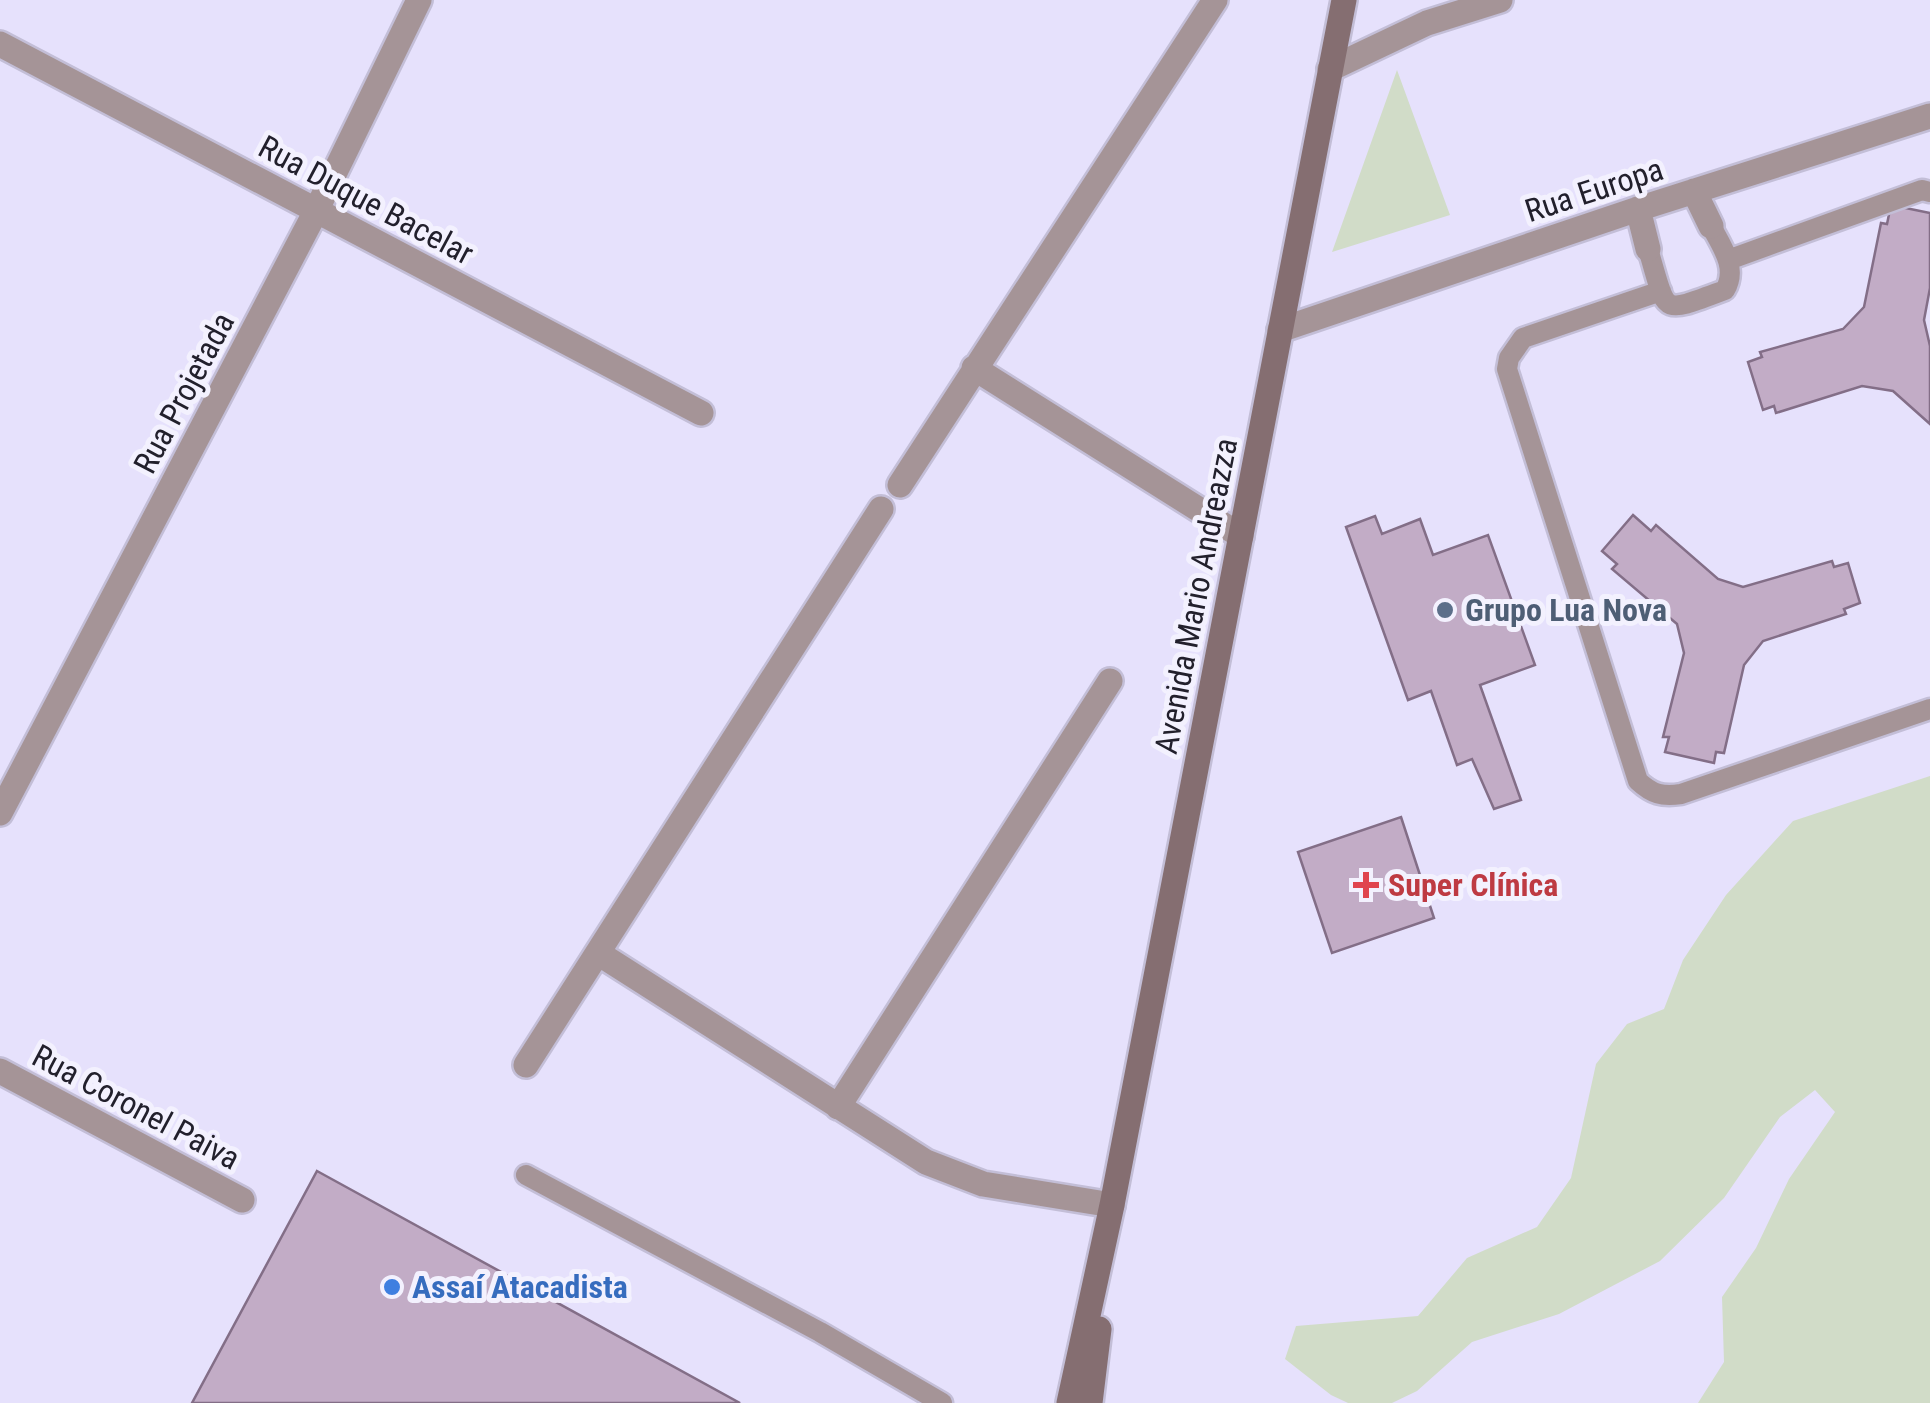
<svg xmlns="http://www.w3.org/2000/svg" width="1930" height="1403" font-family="'Roboto Condensed',sans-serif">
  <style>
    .green { fill: #d1dcc8 }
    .building { fill: #c2acc6; stroke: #836e87; stroke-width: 2.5 }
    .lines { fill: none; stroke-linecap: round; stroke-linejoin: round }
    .service-casing { stroke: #c3bed7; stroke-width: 25 }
    .minor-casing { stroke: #c3bed7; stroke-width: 30 }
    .secondary-casing { stroke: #c3bed7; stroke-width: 30 }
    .service { stroke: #a59497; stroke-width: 20 }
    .minor { stroke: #a59497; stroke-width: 25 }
    .secondary { stroke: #856e71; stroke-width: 25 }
    .service-dot { fill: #5c6f8a; stroke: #f3f1fe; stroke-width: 4 }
    .health-dot { fill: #e0444e; stroke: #f3f1fe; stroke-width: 4 }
    .shop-dot { fill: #3f7fe0; stroke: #f3f1fe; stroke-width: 4 }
    .labels { text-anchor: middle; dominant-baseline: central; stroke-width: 10; stroke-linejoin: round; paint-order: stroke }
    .street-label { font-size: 32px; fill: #22202c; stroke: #f3f1fe }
    .service-label { font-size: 32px; font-weight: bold; fill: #4e5e75; stroke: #f3f1fe; text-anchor: start }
    .health-label { font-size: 32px; font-weight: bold; fill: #be3a42; stroke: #f3f1fe; text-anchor: start }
    .shop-label { font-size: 32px; font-weight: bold; fill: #366cbe; stroke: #f3f1fe; text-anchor: start }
  </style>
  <rect width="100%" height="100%" fill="#e6e1fc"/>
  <path class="green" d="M1397,70L1450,215L1332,252Z
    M1930,776V1403H1698L1724,1362L1722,1297L1756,1248L1789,1179L1835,1112L1815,1090L1780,1117L1724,1198L1660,1261L1559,1314L1472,1342L1417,1391L1392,1403H1348L1331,1395L1285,1359L1296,1326L1418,1316L1467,1258L1537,1227L1571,1178L1596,1064L1627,1024L1664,1009L1683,960L1726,895L1793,821Z"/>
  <path class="building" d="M1891,205L1930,213V288L1924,320L1930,346V424L1893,391L1862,386L1776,413L1774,406L1763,410L1748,362L1762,357L1760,352L1843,329L1864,307L1881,223L1887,224Z
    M1633,515L1651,531L1656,525L1718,579L1743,587L1832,561L1834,567L1848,563L1860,603L1844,609L1846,614L1763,641L1744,665L1724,753L1716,752L1714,763L1665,752L1669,737H1663L1684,653L1677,624L1612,569L1617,564L1602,551Z
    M1375,516L1382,534L1420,519L1433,555L1488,535L1535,665L1480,685L1521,800L1494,809L1472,759L1457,765L1431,691L1408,700L1346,527Z
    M1401,817L1434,918L1332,953L1298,852Z
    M317,1171L740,1403H192Z"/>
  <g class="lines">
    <g class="service-casing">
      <path id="service" d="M1648,249C1668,315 1658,315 1725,290C1738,268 1722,247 1711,226
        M1728,260L1922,190L1930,192
        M1661,291L1523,338L1509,358L1507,369L1638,781C1652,794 1662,797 1681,794L1930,709
        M526,1175L820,1332L942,1403"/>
    </g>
    <g class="minor-casing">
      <path id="minor" d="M0,44L701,413
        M1330,69L1427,23L1500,0
        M1694,191L1711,226
        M1638,209L1648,249
        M1280,330L1638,209L1930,116
        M974,368L1241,536
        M900,485L1215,0
        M0,813L316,211L419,0
        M598,953L926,1162L983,1184L1112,1205
        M526,1065L881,509
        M0,1071L242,1200
        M838,1107L1110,681"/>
    </g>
    <g class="secondary-casing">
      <path id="secondary" d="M1069,1403L1112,1205L1344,0
        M1090,1403L1099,1329"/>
    </g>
    <use href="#service" class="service"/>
    <use href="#minor" class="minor"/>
    <use href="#secondary" class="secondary"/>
  </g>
  <circle class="service-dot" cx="1445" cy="610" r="10"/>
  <path class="health-dot" d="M1361 870h10v10h10v10h-10v10h-10v-10h-10v-10h10z"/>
  <circle class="shop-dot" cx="392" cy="1287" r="10"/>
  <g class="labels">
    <g class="street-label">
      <text transform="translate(1594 190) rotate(-18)">Rua Europa</text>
      <text transform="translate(366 200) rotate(28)">Rua Duque Bacelar</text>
      <text transform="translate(184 393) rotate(-62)">Rua Projetada</text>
      <text transform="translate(1196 596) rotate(-79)">Avenida Mario Andreazza</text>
      <text transform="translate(136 1107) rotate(28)">Rua Coronel Paiva</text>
    </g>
    <g class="service-label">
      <text x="1465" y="610">Grupo Lua Nova</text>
    </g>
    <g class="health-label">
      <text x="1388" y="885">Super Clínica</text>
    </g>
    <g class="shop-label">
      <text x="412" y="1287">Assaí Atacadista</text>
    </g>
  </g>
</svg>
